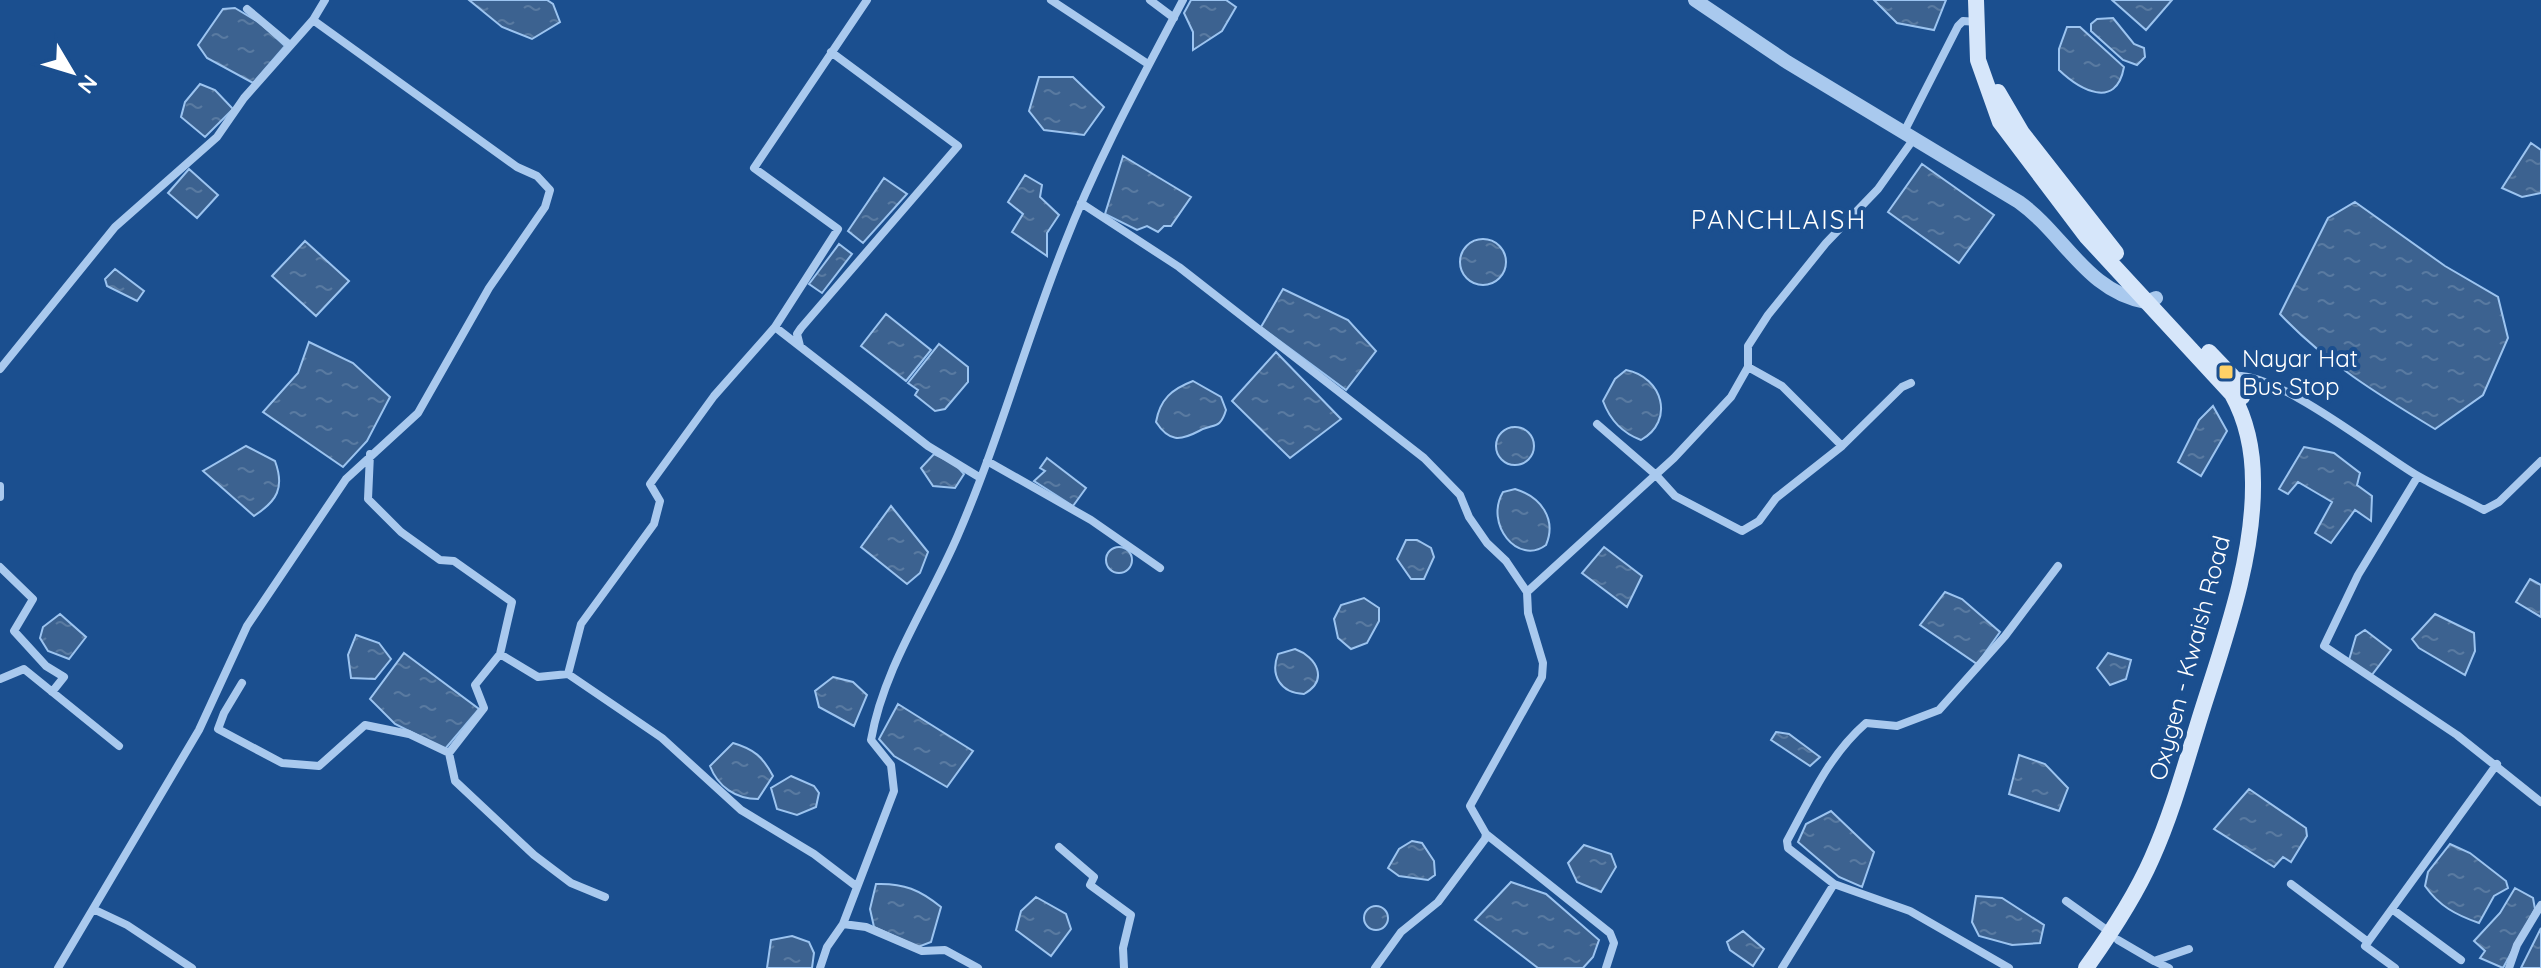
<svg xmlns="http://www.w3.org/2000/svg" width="2541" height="968" font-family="Quicksand,sans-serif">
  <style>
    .water { fill: url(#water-ripples); stroke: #9cc4f0; stroke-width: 2 }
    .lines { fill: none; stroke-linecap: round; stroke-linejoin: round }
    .minor { stroke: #a9c9ee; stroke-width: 8 }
    .tertiary { stroke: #a9c9ee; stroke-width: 14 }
    .secondary { stroke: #d6e6fa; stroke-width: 16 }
    .poi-dot { fill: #ffd166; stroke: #1b4f8f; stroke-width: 3 }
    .labels { text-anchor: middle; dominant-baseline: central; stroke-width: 8; stroke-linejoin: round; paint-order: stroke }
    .poi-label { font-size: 24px; fill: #fff; stroke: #1b4f8f; text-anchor: start }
    .street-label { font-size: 24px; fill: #fff; stroke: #1b4f8f }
    .neighbourhood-label { font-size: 26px; letter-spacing: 2px; fill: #fff; stroke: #1b4f8f }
  </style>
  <defs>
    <pattern id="water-ripples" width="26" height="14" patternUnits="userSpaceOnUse" patternTransform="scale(2)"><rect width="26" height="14" fill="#3c6290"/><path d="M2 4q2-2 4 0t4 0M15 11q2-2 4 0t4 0" fill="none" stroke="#597aa1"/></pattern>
  </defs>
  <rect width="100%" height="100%" fill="#1b4f8f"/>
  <path class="water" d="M469,0H547L553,4L560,22L532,39L502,27Z
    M1191,0H1226L1236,7L1222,31L1193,50V32L1184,13Z
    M1874,0H1946L1934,30L1897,23Z
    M2112,0H2172L2146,30Z
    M235,8L260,23L285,46L253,83L207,58L198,45L223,9Z
    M2113,18L2134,44L2144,48L2145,57L2137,65L2123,60L2091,31V24L2097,19Z
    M2067,27H2080L2124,67C2116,111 2079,89 2059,70V49Z
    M1039,77H1073L1104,107L1084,135L1044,130L1029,111Z
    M200,84L215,90L233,109L205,137L181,117L185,102Z
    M2531,143L2541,150V193L2522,197L2502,188Z
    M1123,156L1191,197L1171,226H1164L1158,232L1147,226L1137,230L1105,214Z
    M1922,164L1994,215L1959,263L1888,212Z
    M189,169L218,195L197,218L168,193Z
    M1025,175L1042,185L1040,197L1059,215L1047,233V256L1012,232L1023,214L1008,202Z
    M884,178L907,194L863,243L848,231Z
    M2355,202L2445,266L2498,297L2508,338L2483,395L2435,429C2379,395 2325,362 2280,314L2328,218Z
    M1460 262a23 23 0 1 1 46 0a23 23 0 1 1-46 0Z
    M305,241L349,281L316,316L272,276Z
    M839,244L852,254L822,293L809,284Z
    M115,269L144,291L137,301L107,286L105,279Z
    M1283,289L1348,320L1376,351L1346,390L1261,327Z
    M886,314L931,350L906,381L861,346Z
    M309,342L353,363L390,397L367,441L343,467L263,412L298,373Z
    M939,344L968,367V382L945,409L935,411L915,395L918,390L908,383Z
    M1276,352L1341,419L1290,458L1232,401Z
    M1626,370C1663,377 1675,421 1641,440C1622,433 1610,420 1603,401L1615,379Z
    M1193,381L1221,397L1226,410C1220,430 1214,423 1199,431C1180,441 1169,442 1156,422C1160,399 1172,389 1193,381Z
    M2213,406L2227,431L2201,476L2178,462L2199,420Z
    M1496 446a19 19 0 1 1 38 0a19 19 0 1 1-38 0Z
    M246,446L275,461C285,488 277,501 254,516L203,471Z
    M2304,447L2334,453L2360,473L2357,485L2372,496L2371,521L2355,510L2331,543L2315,533L2332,502L2298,482L2288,494L2279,489Z
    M934,454L955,464L964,474L955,488L933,486L921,468Z
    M1047,458L1086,488L1073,506L1034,481L1045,471L1040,468Z
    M1515,489C1541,497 1557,519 1546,545C1518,566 1484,524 1503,492Z
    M891,506L928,552L920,573L907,584L861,547Z
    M1406,540H1417L1431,548L1434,557L1424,579H1411L1397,559Z
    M1604,547L1642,576L1627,607L1582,573Z
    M1106 560a13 13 0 1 1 26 0a13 13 0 1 1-26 0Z
    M2530,579L2541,585V617L2516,602Z
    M1945,592L1962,599L2000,632L1977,664L1920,625Z
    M1364,598L1379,608V621L1367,643L1351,649L1338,638L1334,619L1341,605Z
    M60,614L86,637L69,659L48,651L40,638L43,627Z
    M2435,614L2474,633L2475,651L2465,675L2419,648L2412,639Z
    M2365,630L2391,650L2371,676L2349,660L2356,636Z
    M356,635L379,643L391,659L375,679L351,678L348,655Z
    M1295,649C1317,657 1329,680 1304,694C1280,693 1270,675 1278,654Z
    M404,653L479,709L445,749L395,724L370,699Z
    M2108,653L2131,660L2126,679L2110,685L2097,668Z
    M833,677L853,682L867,695L854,726L819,707L815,691Z
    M898,704L973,751L947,787L894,756L879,739Z
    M1776,732L1789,734L1820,757L1810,766L1771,740Z
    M733,743C754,749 763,757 773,776L758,799C736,799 718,787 710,766Z
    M2019,755L2045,764L2068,788L2059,811L2009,794Z
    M791,776L814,786L819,793L816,807L797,815L777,809L771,788Z
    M2249,789L2306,828L2307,836L2291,862L2283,857L2274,867L2214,829Z
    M1831,811L1874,852L1862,887L1839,877L1798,842L1806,824Z
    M1412,841L1422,843L1434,861L1435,875L1428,880L1399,876L1388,868L1399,849Z
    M2450,844L2470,853L2506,881L2508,888L2494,896L2479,923C2456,915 2439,906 2425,886L2428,872Z
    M1584,845L1611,854L1616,867L1601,892L1577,882L1568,863Z
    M1511,882L1546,894L1599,940L1593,957L1583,968H1538L1475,920Z
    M876,884C904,883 920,890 941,907L931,942L918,947L874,927L870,909Z
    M2515,888L2533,898L2535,909L2503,968L2480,958L2485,951L2474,941L2500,913Z
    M1976,896L2002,898L2044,925L2040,943L2012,945L1979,936L1972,922Z
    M1036,897L1066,914L1071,929L1051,956L1016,930L1021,911Z
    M1364 918a12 12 0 1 1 24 0a12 12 0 1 1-24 0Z
    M2541,928V968H2521Z
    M1743,931L1764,949L1753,966L1730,950L1727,942Z
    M792,936L809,942L814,953L812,968H767L771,940Z"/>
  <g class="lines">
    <path class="minor" d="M1051,0L1148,64
      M1150,0L1174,18
      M247,9L290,45
      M1905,130L1958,26L1963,21L1978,22
      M1081,203L1179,267L1424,458L1460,495L1469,517L1487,543L1506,561L1527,592L1528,613L1543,663L1542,677L1470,806L1486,834L1485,839L1438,902L1401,932L1375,968
      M775,327L928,446L979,477
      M800,346L797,334L801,328L958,146L831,52
      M1748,367L1782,386L1842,446L1902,387L1911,383
      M0,369L115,227L217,137L244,98L313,20L325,0
      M2232,376C2276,370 2377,452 2418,476C2439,488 2462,498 2484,510L2499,502L2541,461
      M1597,424L1656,475L1675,496L1742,531L1759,521L1776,498L1842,446
      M370,454L368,499L401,532L440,560L454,561L512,602L500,654
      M987,461L1091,520L1160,568
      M2418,476L2358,575L2324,646L2457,735L2541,802
      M0,486V497
      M0,567L33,599L14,631L46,666L64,677L52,692
      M1527,592L1674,458L1731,397L1748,367V346L1768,315L1826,243L1878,189L1915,137
      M568,674L581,624L654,524L660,501L650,484L714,396L775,327L838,229L754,168L867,0
      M0,679L24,669L119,746
      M242,683L224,713L218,729L282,763L319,766L365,725L409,734L449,753L484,708L475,685L500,654L538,677L568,674L662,738L741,810L814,854L856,886
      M449,753L455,781L534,855L571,883L605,897
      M1486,834L1610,933L1614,943L1606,968
      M1059,847L1094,877L1090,885L1131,915L1123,948L1124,968
      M2291,884L2368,942
      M2066,901L2111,933
      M93,909L127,925L192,968
      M2392,909L2461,960
      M843,924L894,791L891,765L871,740C884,666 929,603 958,535C999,440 1026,340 1064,245C1097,160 1141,80 1183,0
      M2118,940L2154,961L2189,949
      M2154,961L2169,968
      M58,968L199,730L247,626L346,479L418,413L489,288L545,207L550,190L537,176L517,167L313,20
      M820,968L827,947L843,924L866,927L922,951L945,950L978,968
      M1782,968L1834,884
      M2009,968L1910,911L1834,884L1788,848L1787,841C1810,799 1829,755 1866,723L1897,726L1939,710L2005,636L2058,566
      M2395,968L2365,946L2497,764
      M2509,968L2517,945L2541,905"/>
    <path class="tertiary" d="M1695,0L1787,62L2019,202C2064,234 2087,292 2146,302L2156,298"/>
    <path class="secondary" d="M1976,0L1978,60L2000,122L2086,236L2232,394C2247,421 2253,451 2253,482C2254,559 2224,641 2201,714C2186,762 2173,811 2152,858C2135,897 2111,933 2086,968
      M1998,92L2022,133L2116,253
      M2209,352L2232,376L2242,397"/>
  </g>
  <rect class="poi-dot" x="2218" y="364" width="16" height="16" rx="4"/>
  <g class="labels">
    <g class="poi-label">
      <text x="2242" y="358">Nayar Hat<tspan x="2242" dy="28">Bus Stop</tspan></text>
    </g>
    <g class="street-label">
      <text transform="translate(2189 658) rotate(-75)">Oxygen - Kwaish Road</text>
    </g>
    <g class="neighbourhood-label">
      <text x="1779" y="219">PANCHLAISH</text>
    </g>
  </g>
  <g transform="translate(72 72) rotate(128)" stroke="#1b4f8f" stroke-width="6" paint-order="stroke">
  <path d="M0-6L14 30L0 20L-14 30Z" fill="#ffffff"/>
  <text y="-12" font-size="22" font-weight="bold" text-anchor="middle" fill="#ffffff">N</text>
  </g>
</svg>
